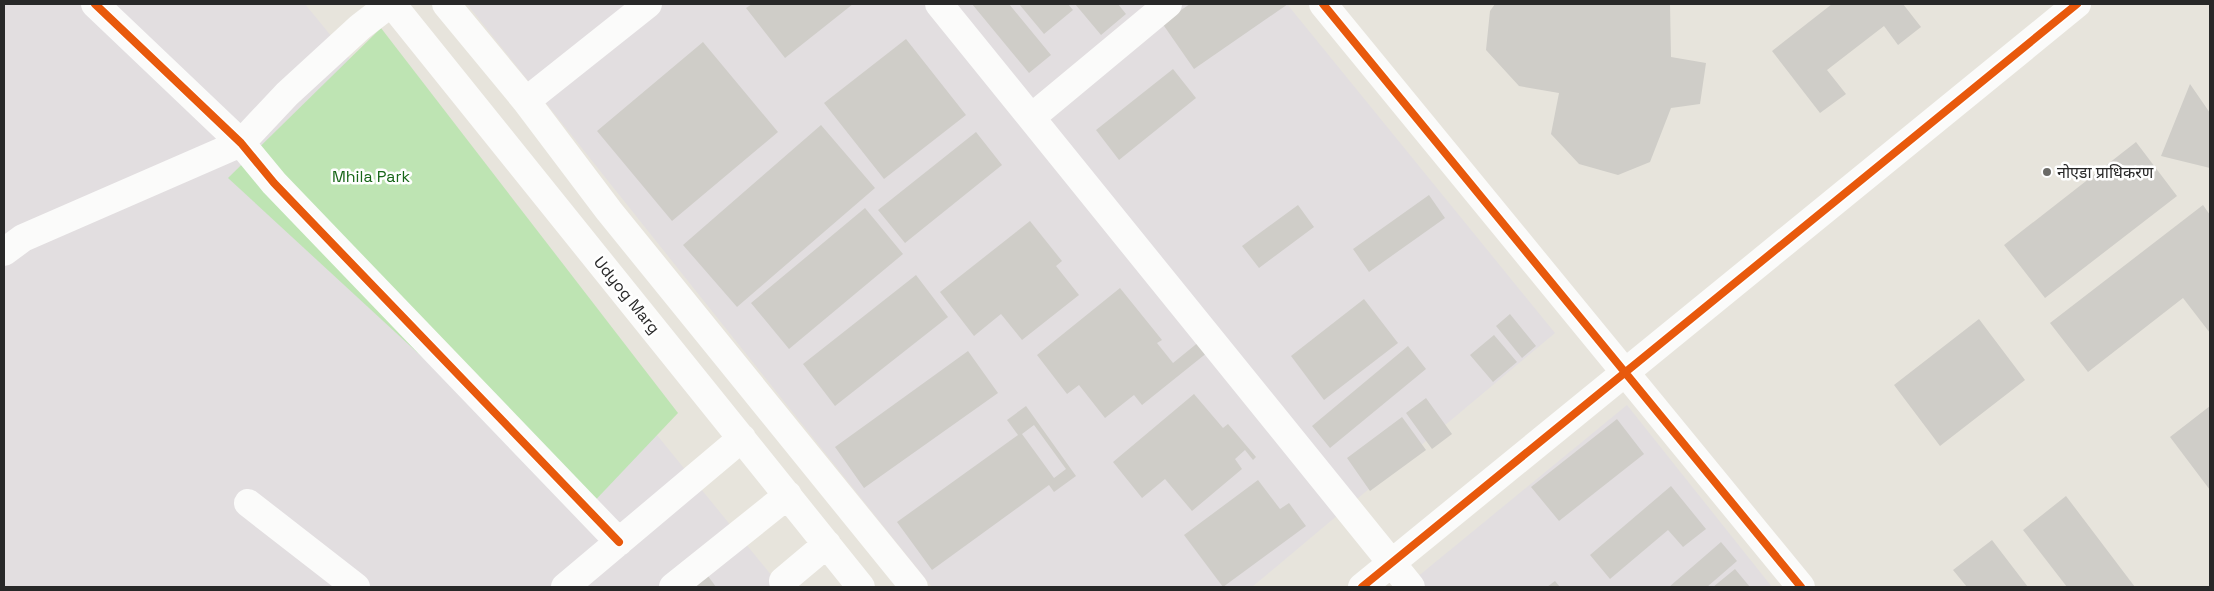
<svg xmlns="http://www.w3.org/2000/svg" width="2214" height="591" font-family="'Space Grotesk','Noto Sans Devanagari',sans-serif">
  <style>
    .industrial { fill: #e2dee0 }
    .green { fill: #bee4b3 }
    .building { fill: #cfcdc8; fill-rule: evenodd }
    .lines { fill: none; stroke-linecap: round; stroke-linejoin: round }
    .minor { stroke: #fbfbfa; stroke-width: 28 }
    .cycleway-casing { stroke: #fff; stroke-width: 11 }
    .cycleway { stroke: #e8590c; stroke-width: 8 }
    .poi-dot { fill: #6b6a67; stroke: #fff; stroke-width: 2 }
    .labels { text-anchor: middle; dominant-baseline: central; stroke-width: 5; stroke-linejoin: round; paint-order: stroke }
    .poi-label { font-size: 16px; fill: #282828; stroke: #fff; text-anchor: start }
    .park-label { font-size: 16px; fill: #176617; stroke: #fff }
    .street-label { font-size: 16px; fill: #282828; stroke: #fff }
  </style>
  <rect width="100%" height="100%" fill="#e7e4dc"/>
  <path class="industrial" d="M4,4H305L781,587H4Z
    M467,4H1287L1555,333L1252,587H932Z
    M1627,405L1772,587H1405Z"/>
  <path class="green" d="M381,28L678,413L587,509L228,178Z"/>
  <path class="building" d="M752,4H853L785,58L746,8Z
    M972,4H1009L1051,55L1029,73Z
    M1019,4H1068L1073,10L1044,34Z
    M1075,4H1118L1126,14L1101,35Z
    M1190,4H1288L1194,69L1162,23Z
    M1495,4H1670L1671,57L1706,63L1700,104L1671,108L1650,162L1618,175L1579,164L1551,134L1559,93L1519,86L1486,50L1490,11Z
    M1832,4H1903L1921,27L1898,45L1884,26L1827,70L1846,94L1820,113L1772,51Z
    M906,39L966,115L884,179L824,103Z
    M703,42L778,132L672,221L597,131Z
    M1173,69L1196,98L1119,160L1096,130Z
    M2190,84L2210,113V168L2161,156Z
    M821,125L875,188L737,307L683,245Z
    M976,132L1002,165L905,243L878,210Z
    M2136,142L2177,196L2045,298L2004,245Z
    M1429,195L1445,218L1369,272L1353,249Z
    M1298,205L1314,227L1259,268L1242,246Z
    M2203,205L2210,215V333L2183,298L2088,372L2050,323Z
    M865,208L903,254L789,349L751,303Z
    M1030,221L1062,261L1056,266L1079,295L1022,340L1001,314L974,336L940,292Z
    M916,275L948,317L835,406L803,364Z
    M1120,288L1162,340L1157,343L1173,363L1200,341L1208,352L1142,405L1134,395L1105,418L1079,385L1067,394L1037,355Z
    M1364,299L1398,343L1324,400L1291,356Z
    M1510,314L1536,346L1522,358L1496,326Z
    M1979,319L2025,380L1940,446L1894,385Z
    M1494,335L1517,362L1493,382L1470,355Z
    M1408,346L1426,369L1330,448L1312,426Z
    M968,351L998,393L864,488L835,447Z
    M1194,394L1223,428L1228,424L1256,457L1253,460L1245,450L1235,459L1242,469L1192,511L1165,479L1142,498L1113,462Z
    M1426,398L1452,434L1432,449L1406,413Z
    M1026,406L1076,476L1054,492L1049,485L932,570L897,522L1018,435L1007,420ZM1034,425L1066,469L1054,478L1022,434Z
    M2210,406V490L2170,437Z
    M1402,417L1426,450L1370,491L1347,458Z
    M1617,419L1644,454L1559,521L1531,487Z
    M1258,480L1280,509L1289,503L1306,526L1223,587L1184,535Z
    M1671,486L1706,529L1683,547L1668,530L1610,579L1590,555Z
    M2066,496L2135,587H2067L2023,530Z
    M1992,540L2028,587H1967L1953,570Z
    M1721,542L1737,561L1707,587H1669Z
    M1735,569L1750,587H1713Z
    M708,576L716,587H694Z
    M1555,581L1560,587H1547Z"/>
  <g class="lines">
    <path class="minor" d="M95,4L241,143L274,183L619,542
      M392,4L861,587
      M446,4L526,101L609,211L914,587
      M939,4L1411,587
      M1323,4L1801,587
      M526,101L648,4
      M1032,117L1168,4
      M4,252L23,238L241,143L287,94L360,27L390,4
      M248,503L356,587
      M783,581L827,544
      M565,587L742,438
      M673,587L788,495
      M1362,587L2077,4"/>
    <g class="cycleway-casing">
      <path id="cycleway" d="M95,4L241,143L274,183L619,542
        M1323,4L1801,587
        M1362,587L2077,4"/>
    </g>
    <use href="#cycleway" class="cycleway"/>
  </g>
  <circle class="poi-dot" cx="2047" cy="172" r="5"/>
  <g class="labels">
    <g class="poi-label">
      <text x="2057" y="172">नोएडा प्राधिकरण</text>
    </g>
    <g class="park-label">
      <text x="371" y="176">Mhila Park</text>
    </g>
    <g class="street-label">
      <text transform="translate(627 295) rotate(51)">Udyog Marg</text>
    </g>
  </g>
  <rect width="2214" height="591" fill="none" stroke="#282828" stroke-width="10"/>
</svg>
